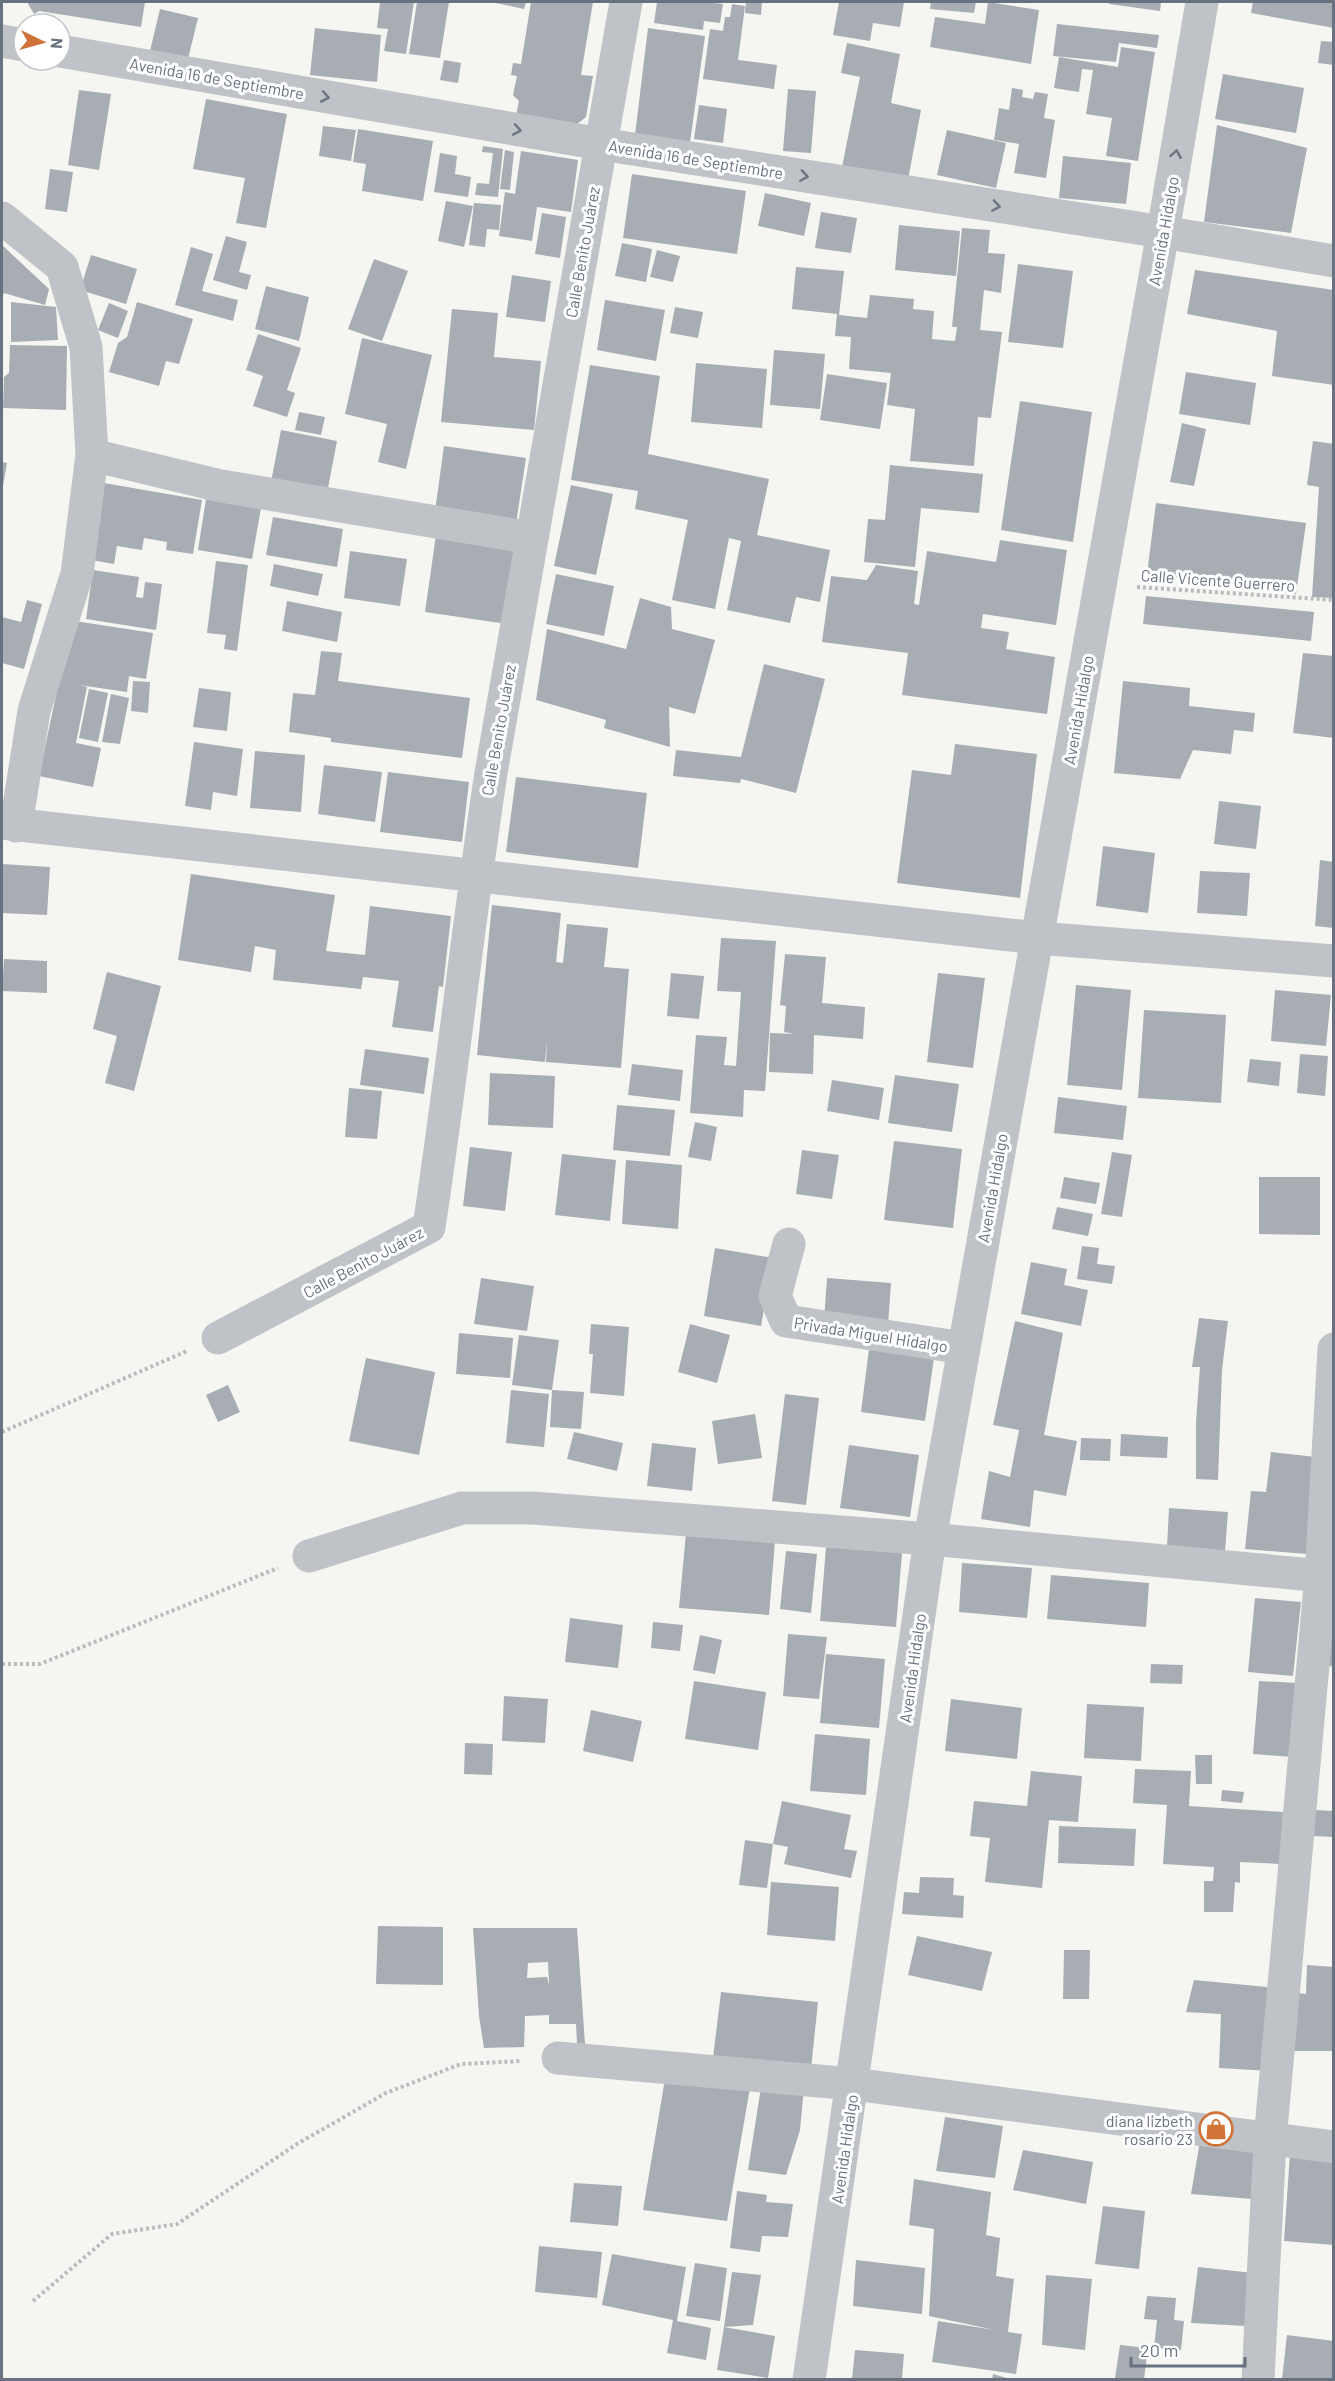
<svg xmlns="http://www.w3.org/2000/svg" width="1335" height="2381" font-family="Barlow,sans-serif">
  <style>
    .building { fill: #a8adb4; fill-rule: evenodd }
    .lines { fill: none; stroke-linecap: round; stroke-linejoin: round }
    .path { stroke: #b9bbbe; stroke-width: 4; stroke-dasharray: 3 3; stroke-linecap: butt }
    .minor { stroke: #bfc2c6; stroke-width: 33 }
    .tertiary { stroke: #bfc2c6; stroke-width: 33 }
    .oneway { stroke: #6c7584 }
    .labels { text-anchor: middle; dominant-baseline: central; stroke-width: 6; stroke-linejoin: round; paint-order: stroke }
    .street-label { font-size: 16px; fill: #687180; stroke: #fff }
    .poi-label { font-size: 16px; fill: #687180; stroke: #fff; text-anchor: end }
  </style>
  <rect width="100%" height="100%" fill="#f5f5f2"/>
  <path class="building" d="M27,2H145L141,27L39,11L34,14Z
    M380,2H414L406,54L384,51L388,29L377,28Z
    M417,2H449L440,58L409,54Z
    M491,2H526L524,9Z
    M531,2H593L581,75L593,76L586,117L576,125L516,116L519,101L513,95L517,76L511,75L513,63L521,64Z
    M657,2H705L723,4L720,23L704,21L703,30L654,23Z
    M746,2H762L761,15L745,13Z
    M839,2H904L900,27L873,23L870,41L833,35Z
    M931,2H976L974,13L930,9Z
    M988,2L1039,10L1031,64L930,47L935,17L985,24Z
    M1110,2H1161L1160,11L1109,4Z
    M1253,2H1334V28L1251,13Z
    M732,4L745,6L738,60L777,65L774,89L703,79L710,29L723,31L725,17H730Z
    M160,9L198,18L188,59L150,51Z
    M1057,24L1159,35L1157,48L1119,43L1116,62L1053,56Z
    M315,28L381,35L377,82L310,75Z
    M648,28L705,36L690,142L635,135Z
    M1321,41L1334,42V65L1318,63Z
    M847,43L900,54L891,103L921,110L908,180L842,167L860,77L841,73Z
    M1121,47L1155,52L1138,161L1106,156L1112,118L1086,114L1093,70L1082,69L1079,92L1054,88L1059,57L1118,67Z
    M444,60L461,63L458,83L440,80Z
    M1223,74L1304,88L1296,133L1215,119Z
    M1012,88L1023,90L1022,97L1033,99L1035,92L1048,94L1044,118L1055,120L1046,178L1014,173L1019,144L994,140L999,108L1009,110Z
    M788,89L816,91L811,153L783,151Z
    M79,90L111,94L99,170L68,165Z
    M206,99L287,114L266,228L236,223L245,178L193,169Z
    M699,105L727,109L723,143L694,139Z
    M1217,125L1307,148L1291,233L1204,222Z
    M323,126L356,130L351,161L319,156Z
    M358,129L433,141L423,201L362,191L366,164L353,162Z
    M947,130L1006,143L996,188L937,175Z
    M483,146L503,149L498,197L475,195L477,183L489,184L493,153L482,152Z
    M505,150L514,152L510,190L500,189Z
    M521,151L578,160L571,212L537,207L532,241L499,236L505,192L515,194Z
    M440,153L457,156L455,174L471,177L468,197L434,192Z
    M1063,156L1131,163L1126,204L1059,198Z
    M50,169L73,172L67,212L45,209Z
    M632,174L746,191L737,254L623,238Z
    M765,193L811,203L804,236L758,226Z
    M446,201L473,206L464,247L438,241Z
    M474,203L501,205L499,230L487,229L485,247L469,245Z
    M821,212L857,218L851,253L815,248Z
    M542,213L566,217L560,258L535,254Z
    M899,225L960,231L956,276L895,270Z
    M962,228L990,230L988,253L1005,254L1001,293L984,290L980,330L1002,332L991,418L978,417L974,466L910,461L915,409L887,405L891,373L849,369L851,337L835,336L837,314L792,309L796,267L844,271L839,315L867,318L870,295L914,299L913,309L934,311L932,339L955,341L957,327H952Z
    M226,236L247,242L239,272L251,275L247,290L213,280Z
    M622,243L652,249L646,282L615,276Z
    M2,245L49,289L45,305L4,293L2,298Z
    M191,247L213,254L202,291L238,300L233,321L175,305Z
    M657,250L680,256L673,282L650,277Z
    M91,255L137,269L126,304L80,290Z
    M374,259L408,271L382,341L348,329Z
    M1018,264L1073,271L1063,348L1008,342Z
    M1195,270L1334,290V385L1272,376L1277,331L1187,314Z
    M512,275L551,281L545,322L506,317Z
    M266,286L309,297L299,341L255,329Z
    M605,300L665,310L656,361L597,350Z
    M11,302L56,307L58,340L11,342Z
    M137,302L193,319L179,364L166,361L159,386L109,372L118,343L127,337Z
    M109,303L128,311L118,338L98,330Z
    M675,307L703,312L698,338L670,333Z
    M452,309L498,313L494,357L541,361L534,430L441,422Z
    M258,334L301,348L287,390L295,393L287,417L253,406L263,376L246,370Z
    M362,338L432,355L406,469L378,462L387,424L345,414Z
    M10,345L67,346L66,410L3,408L4,377L9,373Z
    M774,350L825,354L820,409L770,405Z
    M696,363L767,369L762,428L691,422Z
    M590,365L660,376L648,454L769,479L757,535L830,550L820,602L796,597L790,623L727,610L741,541L729,538L715,609L672,600L688,520L635,509L638,491L571,480Z
    M1186,372L1256,383L1250,425L1179,414Z
    M827,374L887,383L880,429L820,420Z
    M1020,401L1092,412L1073,542L1001,530Z
    M299,412L325,417L321,435L295,430Z
    M1182,423L1206,429L1194,486L1170,482Z
    M281,430L337,441L327,493L271,482Z
    M1313,441L1334,444V598L1312,597L1319,487L1307,485Z
    M444,446L526,458L516,524L435,511Z
    M2,462L7,463L3,486H2Z
    M890,465L983,474L979,513L921,508L915,567L864,562L868,519L885,520Z
    M104,483L202,500L193,554L166,550L167,542L144,538L142,550L117,546L114,564L91,560Z
    M571,485L613,494L596,575L554,566Z
    M206,499L261,508L252,559L198,550Z
    M1156,503L1306,523L1296,594L1147,574Z
    M273,517L343,529L337,567L266,555Z
    M436,535L518,548L507,624L425,612Z
    M1000,540L1067,550L1056,625L983,614L981,628L1009,632L1006,649L1055,657L1047,714L902,695L908,653L822,642L831,576L867,580L876,565L918,571L914,604L919,605L927,551L996,562Z
    M350,551L407,559L400,606L344,598Z
    M216,561L248,565L237,651L224,649L226,635L207,633Z
    M274,564L323,574L318,596L270,586Z
    M93,570L139,577L136,597L143,598L145,582L162,584L156,630L86,619Z
    M556,574L614,586L604,636L546,624Z
    M1146,596L1314,612L1311,641L1143,624Z
    M640,598L671,607L672,629L715,640L695,714L669,707L670,747L604,728L606,720L536,700L547,629L626,649Z
    M27,600L42,604L24,669L2,663V617L21,622Z
    M287,601L342,612L337,642L282,631Z
    M68,620L153,633L146,679L129,676L127,692L79,685L87,687L76,743L101,748L93,787L39,776L59,681Z
    M321,651L342,653L338,681L470,698L462,758L331,742V738L289,732L293,693L315,695Z
    M1303,653L1334,656V738L1293,733Z
    M764,664L825,679L796,793L741,779L740,783L673,776L676,750L741,757Z
    M133,681L150,682L148,713L131,711Z
    M1123,681L1190,688L1189,706L1255,713L1253,732L1234,730L1231,754L1193,750L1180,779L1114,773Z
    M199,688L231,692L227,731L193,727Z
    M89,689L108,693L98,742L79,738Z
    M111,694L129,698L120,744L102,742Z
    M194,742L243,749L237,796L213,792L211,810L185,806Z
    M955,744L1037,754L1020,898L897,883L912,770L951,775Z
    M255,751L305,755L301,812L250,808Z
    M324,765L382,772L375,822L318,814Z
    M388,772L469,782L462,842L380,832Z
    M516,777L647,793L638,868L506,852Z
    M1219,801L1261,806L1256,849L1214,844Z
    M1103,846L1155,853L1148,913L1096,906Z
    M1320,860L1334,862V928L1315,926Z
    M2,864L50,867L47,915L2,913Z
    M1200,871L1250,873L1247,916L1197,913Z
    M191,874L335,895L326,951L365,955L370,906L451,916L443,987L439,986L433,1032L392,1027L399,981L363,977L361,989L273,980L276,950L255,946L251,972L178,960Z
    M492,905L561,913L556,962L563,963L567,924L608,928L604,967L629,969L621,1068L546,1062L547,1040L545,1062L477,1055Z
    M721,938L776,941L765,1091L744,1090L743,1117L690,1113L696,1035L727,1037L724,1065L736,1066L741,992L717,991Z
    M785,954L826,957L822,1003L865,1007L863,1039L814,1035L813,1074L769,1072L770,1033L794,1034L784,1032L786,1006L780,1005Z
    M4,959L47,961V993L2,991Z
    M107,972L161,986L134,1091L105,1083L117,1036L93,1029Z
    M671,973L704,976L699,1019L667,1016Z
    M938,973L985,978L973,1068L927,1062Z
    M1076,985L1131,990L1122,1090L1067,1085Z
    M1275,990L1331,995L1326,1046L1271,1041Z
    M1144,1010L1226,1015L1221,1103L1138,1098Z
    M365,1049L429,1058L424,1094L360,1085Z
    M1300,1054L1328,1056L1325,1096L1297,1093Z
    M1250,1059L1281,1062L1279,1086L1247,1082Z
    M632,1064L683,1070L680,1101L628,1095Z
    M490,1073L555,1076L553,1128L488,1125Z
    M895,1075L959,1084L952,1132L888,1123Z
    M832,1080L884,1088L879,1120L827,1111Z
    M349,1088L382,1091L377,1139L345,1137Z
    M1058,1097L1127,1106L1123,1140L1054,1133Z
    M617,1105L675,1110L670,1156L613,1150Z
    M695,1122L717,1127L711,1161L688,1157Z
    M894,1141L962,1149L953,1228L884,1220Z
    M470,1147L512,1152L505,1211L463,1206Z
    M802,1150L839,1155L832,1199L796,1194Z
    M1112,1152L1132,1155L1122,1217L1101,1214Z
    M562,1154L616,1160L610,1221L555,1215Z
    M626,1160L682,1165L678,1229L622,1224Z
    M1064,1177L1100,1183L1096,1204L1060,1198Z
    M1259,1177H1320V1235L1259,1234Z
    M1057,1207L1093,1214L1088,1236L1052,1229Z
    M1082,1246L1099,1248L1097,1264L1115,1266L1112,1284L1077,1279Z
    M715,1248L773,1258L761,1326L704,1316Z
    M1031,1262L1067,1269L1064,1285L1088,1290L1081,1326L1021,1314Z
    M481,1278L534,1286L527,1331L474,1324Z
    M827,1278L891,1283L888,1325L824,1320Z
    M1199,1318L1228,1321L1222,1370L1218,1480L1196,1479V1422L1200,1367H1192Z
    M1015,1321L1063,1333L1044,1435L1077,1441L1066,1496L1034,1490L1030,1527L981,1519L989,1471L1010,1477L1019,1430L993,1425Z
    M591,1324L629,1327L624,1396L590,1393L593,1354H589Z
    M690,1324L730,1335L717,1383L678,1372Z
    M459,1333L513,1338L510,1378L456,1374Z
    M519,1335L559,1340L552,1390L584,1392L581,1429L550,1427L552,1390L512,1385Z
    M869,1349L934,1358L925,1421L861,1412Z
    M366,1358L435,1372L419,1455L349,1441Z
    M228,1385L240,1412L218,1422L206,1395Z
    M511,1390L549,1394L544,1447L506,1443Z
    M785,1394L819,1398L806,1505L772,1501Z
    M755,1414L762,1458L718,1464L712,1421Z
    M574,1432L623,1443L617,1471L567,1459Z
    M1121,1434L1168,1437L1167,1458L1120,1456Z
    M1081,1438L1111,1439L1110,1461L1080,1460Z
    M652,1443L696,1448L692,1491L647,1486Z
    M849,1445L919,1455L910,1517L840,1508Z
    M1271,1452L1316,1457L1307,1554L1245,1549L1251,1491L1266,1492Z
    M1169,1508L1228,1512L1225,1551L1167,1547Z
    M686,1533L775,1541L769,1615L679,1608Z
    M826,1547L902,1553L896,1627L820,1621Z
    M786,1551L817,1554L811,1613L780,1609Z
    M962,1563L1032,1568L1027,1618L959,1612Z
    M1051,1575L1149,1583L1146,1627L1047,1619Z
    M1255,1598L1301,1602L1293,1676L1248,1672Z
    M570,1618L623,1625L618,1668L565,1662Z
    M653,1622L683,1625L680,1651L651,1648Z
    M1332,1624H1334V1667L1329,1666Z
    M788,1634L827,1637L819,1699L783,1696Z
    M700,1635L722,1640L715,1674L693,1670Z
    M826,1654L885,1659L879,1728L820,1723Z
    M1151,1664L1183,1665L1182,1684L1150,1683Z
    M694,1681L766,1692L758,1750L685,1739Z
    M1259,1681L1298,1683L1292,1757L1253,1754Z
    M504,1696L548,1699L545,1743L502,1741Z
    M951,1699L1022,1708L1017,1759L945,1751Z
    M1087,1704L1144,1707L1141,1761L1084,1758Z
    M591,1710L642,1721L633,1762L583,1751Z
    M815,1734L870,1739L866,1795L810,1791Z
    M465,1743L493,1744L492,1775L464,1774Z
    M1195,1755H1212V1784H1196Z
    M1135,1769L1191,1771L1189,1806L1283,1812L1280,1864L1240,1862V1883L1235,1882L1233,1912H1204V1881H1213L1214,1867L1163,1864L1167,1805L1133,1803Z
    M1031,1771L1082,1776L1078,1822L1049,1820L1042,1888L985,1882L990,1838L970,1836L974,1801L1027,1806Z
    M1222,1790L1244,1792L1242,1803L1221,1801Z
    M782,1801L851,1815L844,1849L857,1851L851,1878L784,1864L788,1847L773,1844Z
    M1315,1810L1334,1811V1837L1313,1836Z
    M1059,1826L1136,1829L1134,1866L1058,1863Z
    M745,1840L773,1844L767,1888L739,1885Z
    M920,1877L954,1878L953,1895L964,1896L963,1918L902,1914L904,1892L919,1893Z
    M771,1882L839,1887L835,1941L767,1935Z
    M378,1926L443,1927V1985L376,1984Z
    M473,1928H577L585,2044L577,2043L576,2024H549V2015L525,2016L524,2047L484,2048L479,2016ZM548,1962L549,1985L547,1977L527,1978L528,1963Z
    M917,1936L992,1952L982,1991L908,1975Z
    M1064,1950H1090L1089,1999H1063Z
    M1307,1965L1334,1967V2051H1288L1291,1992L1306,1994Z
    M1194,1980L1276,1988L1271,2071L1219,2068L1221,2014L1186,2012Z
    M721,1992L818,2002L811,2069L713,2058Z
    M665,2079L751,2082L727,2221L643,2210Z
    M762,2081L804,2087L800,2130L786,2175L748,2170Z
    M945,2117L1003,2126L995,2178L936,2171Z
    M1200,2141L1258,2150L1252,2199L1191,2194Z
    M1023,2150L1093,2162L1086,2204L1013,2190Z
    M1290,2153L1334,2160V2245L1284,2241Z
    M914,2179L991,2192L986,2235L1000,2238L996,2276L1014,2279L1008,2332L1022,2334L1016,2374L932,2362L938,2321L995,2330L929,2316L934,2229L909,2225Z
    M574,2183L622,2186L618,2226L570,2222Z
    M737,2191L767,2195L766,2202L793,2204L788,2237L762,2236L760,2252L730,2248Z
    M1103,2206L1145,2211L1139,2269L1095,2264Z
    M539,2246L602,2252L597,2298L535,2292Z
    M612,2254L686,2267L677,2321L711,2328L706,2360L667,2353L673,2320L602,2305Z
    M856,2260L925,2268L922,2314L853,2306Z
    M695,2263L727,2268L720,2321L686,2316Z
    M1198,2267L1253,2273L1246,2326L1191,2323Z
    M732,2272L761,2275L753,2325L724,2327Z
    M1046,2275L1092,2279L1085,2350L1042,2345Z
    M1147,2296L1176,2298L1174,2320L1184,2321L1181,2350L1154,2348L1157,2320L1144,2319Z
    M724,2327L775,2336L768,2378L717,2370Z
    M1287,2335L1334,2341V2379H1282Z
    M1120,2345L1148,2348L1144,2379L1115,2378Z
    M855,2350L904,2354L902,2379H852Z
    M993,2374L1010,2379H992Z"/>
  <g class="lines">
    <path class="path" d="M1137,587L1334,600
      M2,1432L187,1351
      M2,1664H40L278,1568
      M33,2301L112,2234L177,2224L297,2144L386,2093L461,2064L521,2061"/>
    <path class="minor" d="M2,218L62,267L86,347L92,455L77,574L34,711L16,826
      M92,455L221,486L532,538
      M2,823L1037,938L1334,961
      M789,1244L775,1296L786,1321L964,1348
      M218,1338L429,1227C452,1076 468,924 491,773L626,2
      M309,1556L462,1508H533L930,1539L1334,1577
      M558,2058L853,2084L1334,2147
      M809,2380L930,1539L1163,232L1334,261
      M1258,2380L1270,2140L1321,1576L1334,1349"/>
    <path class="tertiary" d="M2,41L24,45
      M60,51L601,144L1163,232L1202,2"/>
  </g>
  <defs><path id="oneway-chevron" d="M-2-3.5L2.5 0L-2 3.5" fill="none" stroke-width="1.6" stroke-linecap="round" stroke-linejoin="round" transform="scale(1.5)"/></defs>
  <g class="oneway">
    <use href="#oneway-chevron" transform="translate(325 97) rotate(10)"/>
    <use href="#oneway-chevron" transform="translate(517 130) rotate(10)"/>
    <use href="#oneway-chevron" transform="translate(1176 154) rotate(-80)"/>
    <use href="#oneway-chevron" transform="translate(804 176) rotate(9)"/>
    <use href="#oneway-chevron" transform="translate(996 206) rotate(9)"/>
  </g>
  <defs>
    <g id="shop-ring" transform="scale(1.725)"><circle r="9.5" fill="#fff" stroke="#cf7338" stroke-width="1.5"/><path d="M-5-2.5h2.3a2.7 3.5 0 0 1 5.4 0H5L5.5 6h-11ZM-1.5-2.5h3a1.5 2.3 0 0 0-3 0Z" fill="#cf7338"/></g>
  </defs>
  <g fill-rule="evenodd">
    <use href="#shop-ring" x="1216" y="2129"/>
  </g>
  <g class="labels">
    <g class="street-label">
      <text transform="translate(217 78) rotate(10)">Avenida 16 de Septiembre</text>
      <text transform="translate(696 159) rotate(9)">Avenida 16 de Septiembre</text>
      <text transform="translate(1163 231) rotate(-80)">Avenida Hidalgo</text>
      <text transform="translate(582 252) rotate(-80)">Calle Benito Juárez</text>
      <text transform="translate(1218 580) rotate(4)">Calle Vicente Guerrero</text>
      <text transform="translate(1078 710) rotate(-80)">Avenida Hidalgo</text>
      <text transform="translate(498 730) rotate(-80)">Calle Benito Juárez</text>
      <text transform="translate(992 1188) rotate(-80)">Avenida Hidalgo</text>
      <text transform="translate(363 1262) rotate(-28)">Calle Benito Juárez</text>
      <text transform="translate(871 1334) rotate(9)">Privada Miguel Hidalgo</text>
      <text transform="translate(912 1668) rotate(-82)">Avenida Hidalgo</text>
      <text transform="translate(844 2149) rotate(-82)">Avenida Hidalgo</text>
    </g>
    <g class="poi-label">
      <text x="1193" y="2120">diana lizbeth<tspan x="1193" dy="18">rosario 23</tspan></text>
    </g>
  </g>
  <rect width="1335" height="2381" fill="none" stroke="#687180" stroke-width="6"/>
  <g transform="translate(42 42) rotate(95)"><circle r="28" fill="#ffffff" stroke="#c3c6cc" stroke-width="1.5"/>
  <path d="M0-4.5L10 22L0 15L-10 22Z" fill="#cf7338"/>
  <text y="-9" font-size="16" font-weight="bold" text-anchor="middle" fill="#687180">N</text>
  </g>
  <path d="M1131 2357v9h114v-9" fill="none" stroke="#687180" stroke-width="3"/>
  <text x="1140" y="2357" font-size="18" fill="#687180" stroke="#ffffff" stroke-width="4.5" paint-order="stroke">20 m</text>
</svg>
